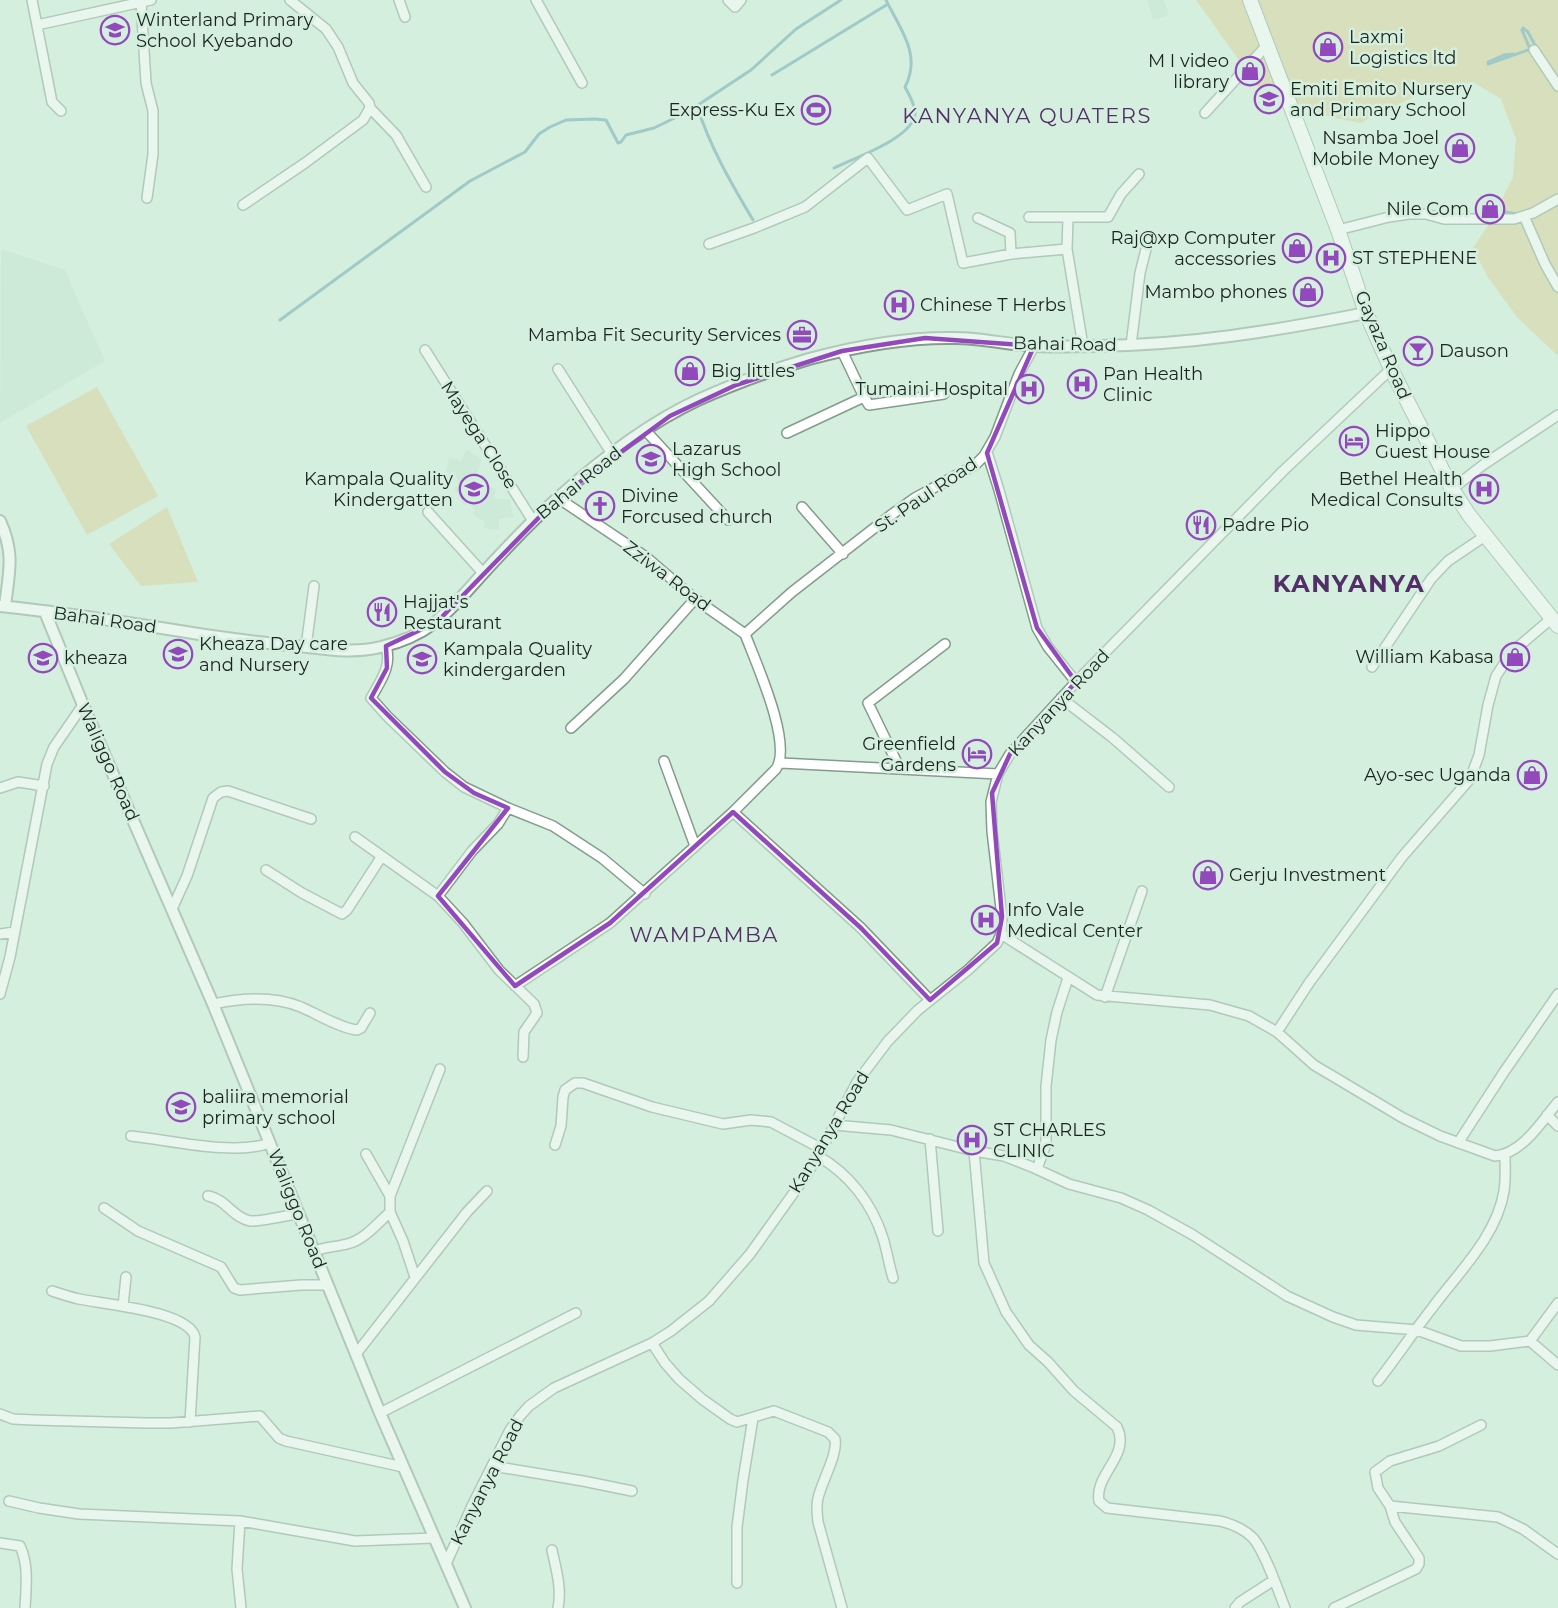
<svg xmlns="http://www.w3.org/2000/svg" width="1558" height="1608" font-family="Montserrat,sans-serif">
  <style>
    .built { fill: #c4e4d0 }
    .green { fill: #d9cd92 }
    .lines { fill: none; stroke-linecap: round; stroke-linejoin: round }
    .stream { stroke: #5d9dae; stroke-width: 3 }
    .minor-casing { stroke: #849c8d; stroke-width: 12 }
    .tertiary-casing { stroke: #849c8d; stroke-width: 14 }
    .primary-casing { stroke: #849c8d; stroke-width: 16 }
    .minor { stroke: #fff; stroke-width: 9 }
    .tertiary { stroke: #fff; stroke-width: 10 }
    .primary { stroke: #fff; stroke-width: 14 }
    .marked { fill: none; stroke: #9249bc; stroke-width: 4.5; stroke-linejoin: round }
    .labels { text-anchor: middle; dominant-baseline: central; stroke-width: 5; stroke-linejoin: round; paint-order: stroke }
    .poi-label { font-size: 18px; fill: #1b251f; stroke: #d5efdf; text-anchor: start }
    .street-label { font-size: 18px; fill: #1b251f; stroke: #d5efdf }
    .quarter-label { font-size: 21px; letter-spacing: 1.5px; fill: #522f67; stroke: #d5efdf }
    .district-label { font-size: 24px; font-weight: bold; letter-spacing: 1.5px; fill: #522f67; stroke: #d5efdf }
  </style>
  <rect width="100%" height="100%" fill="#d5efdf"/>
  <path class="built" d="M1147,0H1164L1169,15L1153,20Z
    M118,13L125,43L112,46L105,17Z
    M1,249L65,270L105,361L0,423Z
    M467,449L482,460L477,473L485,475L489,485L496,491L493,499H509L514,517L499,519V530L484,528L485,522L472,514L475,510L468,502L464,505L454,488L458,486L456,475L446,473L449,457L461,461Z"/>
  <path class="green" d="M1196,0H1558V356L1517,317L1487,276L1473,248L1492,219L1513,177L1516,139L1501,99L1473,82L1434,87L1360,123L1322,115L1264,86L1258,87Z
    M97,387L158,496L87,535L26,426Z
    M167,507L198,582L141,586L109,544Z"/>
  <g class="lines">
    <path class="stream" d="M1523,28L1528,32L1536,47
      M1522,30L1530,49L1528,50
      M1488,62L1504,55L1513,54
      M1488,64L1531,49L1532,51
      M772,75L888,4
      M697,106C710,147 731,183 753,220
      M834,168C854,158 913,138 915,114C916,106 909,95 905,87C922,54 900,29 886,0
      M1493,215L1505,212L1516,214
      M280,320L470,181L525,152L539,134L550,127L566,120L594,119L606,120L618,143L621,142L626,135L654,128L689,111L751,70L796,29L841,0"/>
    <g class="minor-casing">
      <path id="minor" d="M32,0L52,102L61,111
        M290,0L326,29L338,47L353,83L369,103L370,108L396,135L426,187
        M399,0L405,17
        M536,0L582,83
        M728,0L735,7L741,0
        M141,2L146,83L153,111V154L147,198
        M37,25L151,0
        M1534,50L1558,86
        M1205,113L1267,45
        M243,205L305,163L363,120L370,108
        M1524,216L1545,264L1558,287
        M1029,217H1108L1121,194L1139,174
        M978,218L1010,233L1011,254
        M1068,218L1067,249L1083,346
        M1338,230L1389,217L1409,214H1426L1444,219H1514L1533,213L1558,199
        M709,244L754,228L805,207L868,158L907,210L947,194L963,263L1011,254L1067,249
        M1131,345L1140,273L1149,237
        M425,350L533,521
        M558,369L612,454
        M864,397L869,405L944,394
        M646,431L728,520
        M787,433L864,397L842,351
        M987,452L999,490L1037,628L1048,647L1076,682
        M1452,489L1483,465L1558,415
        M558,498L646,557L695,599L745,634
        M802,507L843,554
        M428,512L483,573
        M745,634L792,592L891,515L915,498L975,465L984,456L995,437L1019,374L1034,346
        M386,646C392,666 381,680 371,698L387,716L445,772L464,787L508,808L553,826L602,858L645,894
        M306,647L314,586
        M1372,667L1431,579L1448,561L1485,536
        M1061,698L1113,738L1169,787
        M571,728L624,679L695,599
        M664,761L695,846
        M781,763L998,774
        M900,769L868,703L945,644
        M0,788L18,782L44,786
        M733,812L861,928L930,1000
        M355,837L438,896L463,923L499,970L534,1004L537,1013L524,1032L523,1057
        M266,870L302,893L342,914L347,910L382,856
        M438,896L472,851L498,824L508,808
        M172,909L187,876L213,798L221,792L228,791L311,819
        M0,934L14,932
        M1001,934L1097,995L1210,1005L1249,1016L1277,1032L1314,1065L1403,1118L1440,1136L1495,1156C1523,1153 1541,1122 1558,1102
        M515,986L610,923L733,812L776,769C793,744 756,663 745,634
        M0,994L10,957L47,764L54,747L83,705
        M1105,997L1142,891
        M213,1004C241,998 274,996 301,1007C317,1014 340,1028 357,1030L361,1028L370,1013
        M1277,1032L1309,983L1402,857L1470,779L1479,755L1488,705L1496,676L1512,652L1552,618
        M1547,1115L1558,1126
        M834,1125L891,1130L974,1151L1004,1156L1032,1167L1069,1184L1121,1198L1148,1210L1193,1235L1287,1296L1333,1317L1356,1325L1417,1330L1461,1346H1490L1530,1341L1558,1303
        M131,1136C171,1140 232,1156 270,1143
        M930,1139L938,1231
        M1458,1143L1504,1072L1558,994
        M555,1145L561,1126L563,1097L565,1090L575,1083H583L652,1107L723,1124L751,1120L771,1122L822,1149
        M974,1151L984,1263L1006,1312L1029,1345L1048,1362L1074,1391L1117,1427C1131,1456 1094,1474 1099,1501L1107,1508L1220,1521C1232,1524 1244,1529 1253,1538C1265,1552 1278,1590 1285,1608
        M366,1154L390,1196
        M818,1156C849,1174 872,1203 883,1238C887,1251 889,1265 893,1278
        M1037,1169L1046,1144V1086L1051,1040L1057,1012L1068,978
        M208,1196C226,1199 233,1218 250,1221C259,1222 287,1215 298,1214
        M104,1208L138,1231L221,1267L234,1288L240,1290L301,1285H327
        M314,1251C325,1247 335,1247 347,1244C364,1240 377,1224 390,1212
        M415,1277L403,1241L390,1212V1196L440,1069
        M52,1291C61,1294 70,1297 79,1299C103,1304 189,1311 195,1337L190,1422
        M123,1306L126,1277
        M1530,1341L1558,1365
        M652,1343L665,1363L679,1379L702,1399L730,1419L737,1422L774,1411L828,1432L835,1439C838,1454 822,1481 818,1498C816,1506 817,1513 818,1522L842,1608
        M356,1354L467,1212L487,1191
        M1378,1381C1397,1357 1414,1331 1433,1307C1458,1273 1497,1236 1504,1191C1506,1179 1505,1167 1505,1155
        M380,1413L576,1313
        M0,1414L13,1419L34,1420L146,1423H171L260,1416L279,1438L286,1441L403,1467
        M493,1466L583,1481L632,1491
        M9,1501L39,1508L79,1514L240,1521L355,1541L434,1538
        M1390,1506L1498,1517L1523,1529L1558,1554
        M240,1521L237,1569L241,1608
        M0,1543L20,1546C29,1565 26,1588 25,1608
        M552,1550C556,1569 562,1589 558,1608
        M446,1564L472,1506L510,1430L520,1416L529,1406L554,1388L652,1343L671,1331L709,1301L750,1254L805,1177L818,1156L857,1082L888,1041L918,1010L968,970L997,943L1001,934L1002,917L992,831L991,802L998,774L1010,754L1076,682L1283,471L1391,369
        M737,1583V1527L743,1480L753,1418
        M1235,1608L1240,1602L1274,1580
        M1334,1608L1416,1569L1419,1564V1558L1395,1522L1390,1506L1378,1488L1375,1472L1390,1461L1439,1446L1481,1425"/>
    </g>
    <g class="tertiary-casing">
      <path id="tertiary" d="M0,521C15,554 9,572 5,606
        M0,606C69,613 137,624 205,635C239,640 273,644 308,647C333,650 356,653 381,647C435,634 451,608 486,570C509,545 533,519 559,497C599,461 649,423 698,400C733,384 772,370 809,359C857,346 906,337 955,338C982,338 1009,345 1036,346C1056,347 1076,346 1095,346C1190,345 1274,331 1366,313
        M45,612L83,705L213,1004L380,1413L465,1608"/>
    </g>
    <g class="primary-casing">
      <path id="primary" d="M1250,0L1338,230L1366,313L1391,369L1452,489L1469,515L1558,626"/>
    </g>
    <use href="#minor" class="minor"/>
    <use href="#tertiary" class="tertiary"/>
    <use href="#primary" class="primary"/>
  </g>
  <path d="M0 0H1558V1608H0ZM925,338L1034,346L987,453L1037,628L1076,682L1010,754L992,793L1002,917L997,943L930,1000L861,928L733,812L610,923L515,986L438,896L508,808L474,793L445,772L371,698L387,668L386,646L437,622L558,498L670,416L736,385L842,351Z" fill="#d5efdf" fill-opacity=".55" fill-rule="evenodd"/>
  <path class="marked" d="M925,338L1034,346L987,453L1037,628L1076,682L1010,754L992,793L1002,917L997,943L930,1000L861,928L733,812L610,923L515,986L438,896L508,808L474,793L445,772L371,698L387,668L386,646L437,622L558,498L670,416L736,385L842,351Z"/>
  <defs>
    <g id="school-ring" transform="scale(1.5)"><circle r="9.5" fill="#d5efdf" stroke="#9249bc" stroke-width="1.5"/><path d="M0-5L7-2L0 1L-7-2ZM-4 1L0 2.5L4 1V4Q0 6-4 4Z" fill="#9249bc"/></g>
    <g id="shop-ring" transform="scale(1.5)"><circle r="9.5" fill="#d5efdf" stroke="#9249bc" stroke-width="1.5"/><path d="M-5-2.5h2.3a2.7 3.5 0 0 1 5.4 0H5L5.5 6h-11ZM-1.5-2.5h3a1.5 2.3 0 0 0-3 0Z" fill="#9249bc"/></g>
    <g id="stadium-ring" transform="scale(1.5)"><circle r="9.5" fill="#d5efdf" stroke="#9249bc" stroke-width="1.5"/><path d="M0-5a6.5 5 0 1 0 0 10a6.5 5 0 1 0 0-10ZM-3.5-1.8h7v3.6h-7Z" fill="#9249bc"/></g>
    <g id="hospital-ring" transform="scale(1.5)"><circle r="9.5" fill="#d5efdf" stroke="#9249bc" stroke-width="1.5"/><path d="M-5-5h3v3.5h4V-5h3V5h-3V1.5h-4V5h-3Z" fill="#9249bc"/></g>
    <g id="office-ring" transform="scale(1.5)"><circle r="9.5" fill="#d5efdf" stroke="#9249bc" stroke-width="1.5"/><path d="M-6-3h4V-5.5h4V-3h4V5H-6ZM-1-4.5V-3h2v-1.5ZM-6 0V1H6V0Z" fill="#9249bc"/></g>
    <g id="bar-ring" transform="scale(1.5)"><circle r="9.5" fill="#d5efdf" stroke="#9249bc" stroke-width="1.5"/><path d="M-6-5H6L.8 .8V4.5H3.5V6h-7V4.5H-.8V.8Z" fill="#9249bc"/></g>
    <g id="hotel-ring" transform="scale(1.5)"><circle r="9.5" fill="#d5efdf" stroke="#9249bc" stroke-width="1.5"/><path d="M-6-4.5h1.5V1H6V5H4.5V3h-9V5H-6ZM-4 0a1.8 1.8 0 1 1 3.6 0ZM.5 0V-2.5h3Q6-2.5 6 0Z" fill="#9249bc"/></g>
    <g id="church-ring" transform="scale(1.5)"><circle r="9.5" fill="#d5efdf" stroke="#9249bc" stroke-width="1.5"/><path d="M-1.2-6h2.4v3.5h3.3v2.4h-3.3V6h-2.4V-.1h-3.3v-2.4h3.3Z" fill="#9249bc"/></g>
    <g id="restaurant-ring" transform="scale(1.5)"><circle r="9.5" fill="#d5efdf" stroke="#9249bc" stroke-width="1.5"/><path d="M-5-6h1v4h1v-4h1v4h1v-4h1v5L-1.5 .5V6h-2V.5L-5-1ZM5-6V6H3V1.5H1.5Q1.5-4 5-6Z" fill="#9249bc"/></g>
  </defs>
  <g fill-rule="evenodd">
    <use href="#school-ring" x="115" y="30"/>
    <use href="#shop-ring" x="1328" y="47"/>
    <use href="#shop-ring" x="1250" y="71"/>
    <use href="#school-ring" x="1269" y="99"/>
    <use href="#stadium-ring" x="816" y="110"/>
    <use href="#shop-ring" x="1460" y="148"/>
    <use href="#shop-ring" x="1490" y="209"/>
    <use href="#shop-ring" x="1297" y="248"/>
    <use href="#hospital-ring" x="1331" y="258"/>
    <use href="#shop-ring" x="1308" y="292"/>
    <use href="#hospital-ring" x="899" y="305"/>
    <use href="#office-ring" x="802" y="335"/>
    <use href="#bar-ring" x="1418" y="351"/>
    <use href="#shop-ring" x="690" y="371"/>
    <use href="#hospital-ring" x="1082" y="384"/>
    <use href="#hospital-ring" x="1029" y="389"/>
    <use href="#hotel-ring" x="1354" y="441"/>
    <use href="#school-ring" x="651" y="459"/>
    <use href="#school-ring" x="474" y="489"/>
    <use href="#hospital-ring" x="1484" y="489"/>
    <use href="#church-ring" x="600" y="506"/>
    <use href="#restaurant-ring" x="1201" y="525"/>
    <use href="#restaurant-ring" x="382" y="612"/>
    <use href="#school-ring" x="178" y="654"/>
    <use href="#shop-ring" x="1515" y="657"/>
    <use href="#school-ring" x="43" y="658"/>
    <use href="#school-ring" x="422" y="659"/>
    <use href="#hotel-ring" x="977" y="754"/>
    <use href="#shop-ring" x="1532" y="775"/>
    <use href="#shop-ring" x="1208" y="875"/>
    <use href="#hospital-ring" x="986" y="920"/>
    <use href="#school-ring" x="181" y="1107"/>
    <use href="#hospital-ring" x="972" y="1140"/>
  </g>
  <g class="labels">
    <g class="poi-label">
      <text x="136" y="20">Winterland Primary<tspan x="136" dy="21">School Kyebando</tspan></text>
      <text x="1349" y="37">Laxmi<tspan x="1349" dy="21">Logistics ltd</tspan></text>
      <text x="1229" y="61" text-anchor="end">M I video<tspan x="1229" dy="21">library</tspan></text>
      <text x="1290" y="89">Emiti Emito Nursery<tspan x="1290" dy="21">and Primary School</tspan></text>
      <text x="795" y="110" text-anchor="end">Express-Ku Ex</text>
      <text x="1439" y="138" text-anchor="end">Nsamba Joel<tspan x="1439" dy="21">Mobile Money</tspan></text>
      <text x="1469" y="209" text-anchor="end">Nile Com</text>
      <text x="1276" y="238" text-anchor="end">Raj@xp Computer<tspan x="1276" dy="21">accessories</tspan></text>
      <text x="1352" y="258">ST STEPHENE</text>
      <text x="1287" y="292" text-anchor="end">Mambo phones</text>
      <text x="920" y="305">Chinese T Herbs</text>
      <text x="781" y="335" text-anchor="end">Mamba Fit Security Services</text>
      <text x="1439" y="351">Dauson</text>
      <text x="711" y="371">Big littles</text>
      <text x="1103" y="374">Pan Health<tspan x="1103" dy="21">Clinic</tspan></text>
      <text x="1008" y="389" text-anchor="end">Tumaini Hospital</text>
      <text x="1375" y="431">Hippo<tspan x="1375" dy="21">Guest House</tspan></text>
      <text x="672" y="449">Lazarus<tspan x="672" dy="21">High School</tspan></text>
      <text x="453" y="479" text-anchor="end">Kampala Quality<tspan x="453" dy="21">Kindergatten</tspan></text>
      <text x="1463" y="479" text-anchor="end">Bethel Health<tspan x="1463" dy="21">Medical Consults</tspan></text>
      <text x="621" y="496">Divine<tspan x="621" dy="21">Forcused church</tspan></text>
      <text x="1222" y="525">Padre Pio</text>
      <text x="403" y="602">Hajjat's<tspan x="403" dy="21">Restaurant</tspan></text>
      <text x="199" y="644">Kheaza Day care<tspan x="199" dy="21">and Nursery</tspan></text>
      <text x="443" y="649">Kampala Quality<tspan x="443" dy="21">kindergarden</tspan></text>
      <text x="1494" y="657" text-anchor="end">William Kabasa</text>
      <text x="64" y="658">kheaza</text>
      <text x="956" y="744" text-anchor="end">Greenfield<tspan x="956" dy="21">Gardens</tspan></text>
      <text x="1511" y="775" text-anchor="end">Ayo-sec Uganda</text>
      <text x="1229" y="875">Gerju Investment</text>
      <text x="1007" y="910">Info Vale<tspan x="1007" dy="21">Medical Center</tspan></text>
      <text x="202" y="1097">baliira memorial<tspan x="202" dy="21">primary school</tspan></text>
      <text x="993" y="1130">ST CHARLES<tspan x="993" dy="21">CLINIC</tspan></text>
    </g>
    <g class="street-label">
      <text transform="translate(1065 344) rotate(1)">Bahai Road</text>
      <text transform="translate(1383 345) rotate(67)">Gayaza Road</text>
      <text transform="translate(479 435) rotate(57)">Mayega Close</text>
      <text transform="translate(579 483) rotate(-39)">Bahai Road</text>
      <text transform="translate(926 495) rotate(-34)">St. Paul Road</text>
      <text transform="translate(667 576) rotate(37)">Zziwa Road</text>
      <text transform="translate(105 620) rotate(8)">Bahai Road</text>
      <text transform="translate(1059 703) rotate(-47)">Kanyanya Road</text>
      <text transform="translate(108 762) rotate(66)">Waliggo Road</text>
      <text transform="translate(829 1132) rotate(-59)">Kanyanya Road</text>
      <text transform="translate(297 1209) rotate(68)">Waliggo Road</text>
      <text transform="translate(487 1482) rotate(-63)">Kanyanya Road</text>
    </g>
    <g class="quarter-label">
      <text x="1027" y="115">KANYANYA QUATERS</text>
      <text x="704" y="934">WAMPAMBA</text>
    </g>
    <g class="district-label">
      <text x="1349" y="583">KANYANYA</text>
    </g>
  </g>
</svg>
